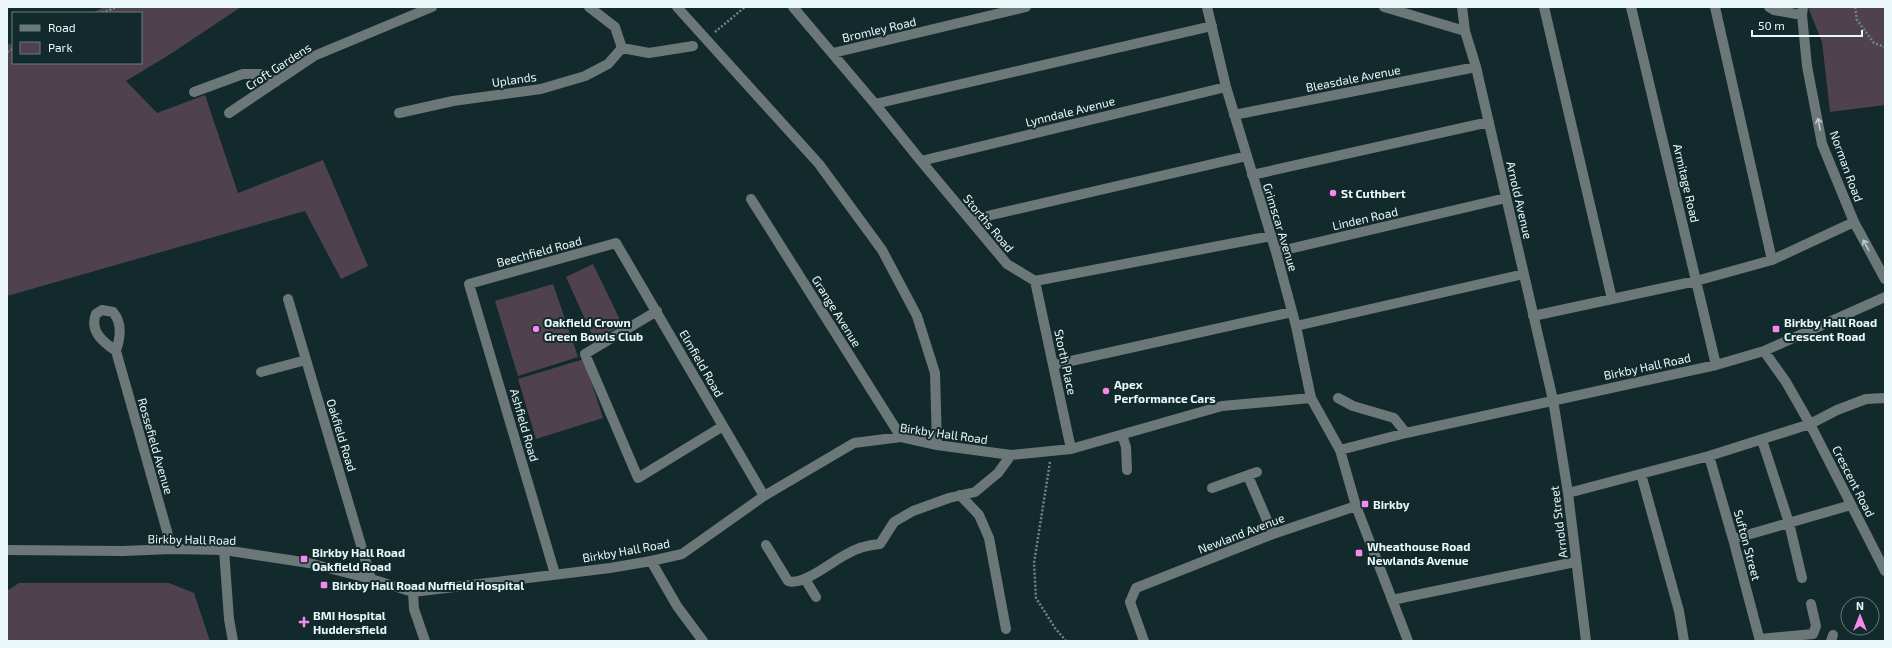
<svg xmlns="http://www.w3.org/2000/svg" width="1892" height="648" font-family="'Exo 2',sans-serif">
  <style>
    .green { fill: #4f424e }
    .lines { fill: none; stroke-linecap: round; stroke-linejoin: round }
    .path { stroke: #718486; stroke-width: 2.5; stroke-dasharray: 2 2; stroke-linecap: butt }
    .minor { stroke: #6c7778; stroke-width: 10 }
    .oneway { stroke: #becbcc }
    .poi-dot { fill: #f489f0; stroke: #132a2c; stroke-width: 1.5 }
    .labels { text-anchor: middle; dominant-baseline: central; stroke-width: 4; stroke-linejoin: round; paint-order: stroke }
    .street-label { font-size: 12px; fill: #eaf8f9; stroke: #132a2c }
    .poi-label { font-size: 12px; font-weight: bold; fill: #eaf8f9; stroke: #132a2c; text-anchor: start }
  </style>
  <rect width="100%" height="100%" fill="#132a2c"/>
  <path class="green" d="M105,7H241L172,53L126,81L157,113L205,95L238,193L323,160L368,266L341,279L305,211L7,296V45L13,43V63H141V13H91Z
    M1808,7H1885V105L1830,112L1822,42Z
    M593,264L623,326L594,339L566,277Z
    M553,284L578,357L518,376L495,301Z
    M584,359L603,418L536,439L518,379Z
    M19,583H169L194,593L210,641H7V591Z"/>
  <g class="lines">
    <path class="path" d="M1855,7L1857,20L1874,43L1885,47
      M102,13L117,7
      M715,32L745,7
      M7,52L13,49
      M1050,462L1034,563L1036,598L1055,628L1066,641"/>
    <path class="minor" d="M677,7L819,164L882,250L917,316L935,373L937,445
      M793,7L875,104L921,161L1007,264L1035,281L1271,236
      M1207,7L1226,87L1276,252L1296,326L1311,398L1340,450L1356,506L1408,641
      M1384,7L1465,31
      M1462,7L1465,31L1476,67L1553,400L1568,493L1586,641
      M1544,7L1612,299
      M1631,7L1716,365
      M1715,7L1772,260
      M1769,7L1774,10L1802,15
      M1803,7L1802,15L1807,66L1822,144L1854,222L1885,279
      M622,48L649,53L693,46
      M833,53L1026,7
      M194,92L243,74H261L276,82
      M875,104L1212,26
      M229,113L314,56L432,7
      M399,113L453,101L541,89L585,76L608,64L622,48L615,27L589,7
      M1234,115L1476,67
      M921,161L1226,87
      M1252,175L1489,122
      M751,199L901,437
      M970,220L1247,156
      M1276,252L1506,198
      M1035,281L1071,449
      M288,299L371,579
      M657,311L585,354L638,478L723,426
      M1533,316L1696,281L1772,260L1854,222
      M1296,326L1524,274
      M116,351C120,338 123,324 113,312L102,310L96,314C89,331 103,342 116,351L172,549
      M1764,351L1786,382L1810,424L1885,571
      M1053,365L1292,312
      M261,372L306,360
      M1338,398L1353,406L1394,418L1406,433
      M1122,435L1126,447L1127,470
      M1762,440L1789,523L1802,578
      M1340,450L1406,433L1716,365L1764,351L1885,297
      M1709,456L1733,539L1760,641
      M1641,474L1679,611L1684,641
      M1248,476L1273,534
      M1212,488L1257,472
      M1568,493L1709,456L1810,424L1837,410L1866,399L1885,398
      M960,495L979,515L989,538L1006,629
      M1733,539L1851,505
      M766,545L788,581C804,586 832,561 847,554C857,548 868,545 880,544L894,522L913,511L949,498L975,492L998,473L1011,455
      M7,550L123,551L172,549L224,550L309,563L371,579L413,592L610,568L651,561L682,554L764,496L854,443L901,437L937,445L1011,455L1071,449L1222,406L1311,398
      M224,550L229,619L233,641
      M651,561L677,606L703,641
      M555,574L469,284L616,243L764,496
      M805,579L816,597
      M413,592L414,609L425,641
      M1392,600L1575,562
      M1760,639L1813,634L1816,626L1811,604
      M1144,641L1130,602L1136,588L1273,534L1356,506
      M1831,641L1833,635"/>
  </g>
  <defs><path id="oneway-shaft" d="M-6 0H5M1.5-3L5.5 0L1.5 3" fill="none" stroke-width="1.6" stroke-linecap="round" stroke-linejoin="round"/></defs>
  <g class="oneway">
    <use href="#oneway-shaft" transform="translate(1819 124) rotate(-101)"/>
    <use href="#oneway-shaft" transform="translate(1866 245) rotate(-118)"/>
  </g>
  <g class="poi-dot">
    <circle cx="1333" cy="193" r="4"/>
    <circle cx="536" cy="329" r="4"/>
    <rect x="1772" y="325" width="8" height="8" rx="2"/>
    <circle cx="1106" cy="391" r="4"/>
    <rect x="1361" y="500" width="8" height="8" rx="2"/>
    <rect x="1355" y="549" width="8" height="8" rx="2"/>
    <rect x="300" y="555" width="8" height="8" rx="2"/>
    <rect x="320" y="581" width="8" height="8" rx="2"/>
    <path d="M302 616h4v4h4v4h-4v4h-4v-4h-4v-4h4z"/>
  </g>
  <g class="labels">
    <g class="street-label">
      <text transform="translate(879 29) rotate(-13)">Bromley Road</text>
      <text transform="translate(278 66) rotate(-33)">Croft Gardens</text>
      <text transform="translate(1353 78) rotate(-11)">Bleasdale Avenue</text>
      <text transform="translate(514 79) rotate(-8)">Uplands</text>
      <text transform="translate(1070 111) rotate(-14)">Lynndale Avenue</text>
      <text transform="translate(1847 166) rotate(70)">Norman Road</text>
      <text transform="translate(1687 183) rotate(77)">Armitage Road</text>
      <text transform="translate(1520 200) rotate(77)">Arnold Avenue</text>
      <text transform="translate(1365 218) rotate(-13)">Linden Road</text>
      <text transform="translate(989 223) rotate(50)">Storths Road</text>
      <text transform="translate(1281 227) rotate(73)">Grimscar Avenue</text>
      <text transform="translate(539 251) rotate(-15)">Beechfield Road</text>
      <text transform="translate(837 311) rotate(58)">Grange Avenue</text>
      <text transform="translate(1066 362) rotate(78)">Storth Place</text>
      <text transform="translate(702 363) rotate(60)">Elmfield Road</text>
      <text transform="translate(1647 366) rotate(-12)">Birkby Hall Road</text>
      <text transform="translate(525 425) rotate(74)">Ashfield Road</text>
      <text transform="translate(944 433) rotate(8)">Birkby Hall Road</text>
      <text transform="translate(342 435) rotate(73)">Oakfield Road</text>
      <text transform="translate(156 446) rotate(74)">Rossefield Avenue</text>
      <text transform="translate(1854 481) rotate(63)">Crescent Road</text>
      <text transform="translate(1558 522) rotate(-97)">Arnold Street</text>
      <text transform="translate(1241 533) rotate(-21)">Newland Avenue</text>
      <text transform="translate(192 539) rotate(1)">Birkby Hall Road</text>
      <text transform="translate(1748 545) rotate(75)">Sufton Street</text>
      <text transform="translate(626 550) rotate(-10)">Birkby Hall Road</text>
    </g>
    <g class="poi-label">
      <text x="1341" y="193">St Cuthbert</text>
      <text x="544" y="322">Oakfield Crown<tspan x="544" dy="14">Green Bowls Club</tspan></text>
      <text x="1784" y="322">Birkby Hall Road<tspan x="1784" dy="14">Crescent Road</tspan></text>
      <text x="1114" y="384">Apex<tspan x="1114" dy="14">Performance Cars</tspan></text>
      <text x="1373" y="504">Birkby</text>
      <text x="1367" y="546">Wheathouse Road<tspan x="1367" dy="14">Newlands Avenue</tspan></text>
      <text x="312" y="552">Birkby Hall Road<tspan x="312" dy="14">Oakfield Road</tspan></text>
      <text x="332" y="585">Birkby Hall Road Nuffield Hospital</text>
      <text x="313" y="615">BMI Hospital<tspan x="313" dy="14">Huddersfield</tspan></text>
    </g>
  </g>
  <rect width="1892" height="648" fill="none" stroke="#eaf8f9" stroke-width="16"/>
  <rect x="12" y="12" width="130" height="52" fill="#132a2c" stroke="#697c7e"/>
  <rect x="20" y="25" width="20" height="6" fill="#6c7778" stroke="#697c7e"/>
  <text x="48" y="32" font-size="12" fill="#eaf8f9">Road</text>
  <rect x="20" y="42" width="20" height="12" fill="#4f424e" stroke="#697c7e"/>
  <text x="48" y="52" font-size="12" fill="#eaf8f9">Park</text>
  <g transform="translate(1860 616)"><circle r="19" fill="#132a2c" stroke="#697c7e"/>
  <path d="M0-3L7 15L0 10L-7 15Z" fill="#f489f0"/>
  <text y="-6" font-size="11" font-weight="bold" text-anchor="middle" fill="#eaf8f9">N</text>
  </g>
  <path d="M1752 30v6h110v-6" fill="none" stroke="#eaf8f9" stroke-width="2"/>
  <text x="1758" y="30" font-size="12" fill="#eaf8f9" stroke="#132a2c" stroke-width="3" paint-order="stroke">50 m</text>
</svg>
